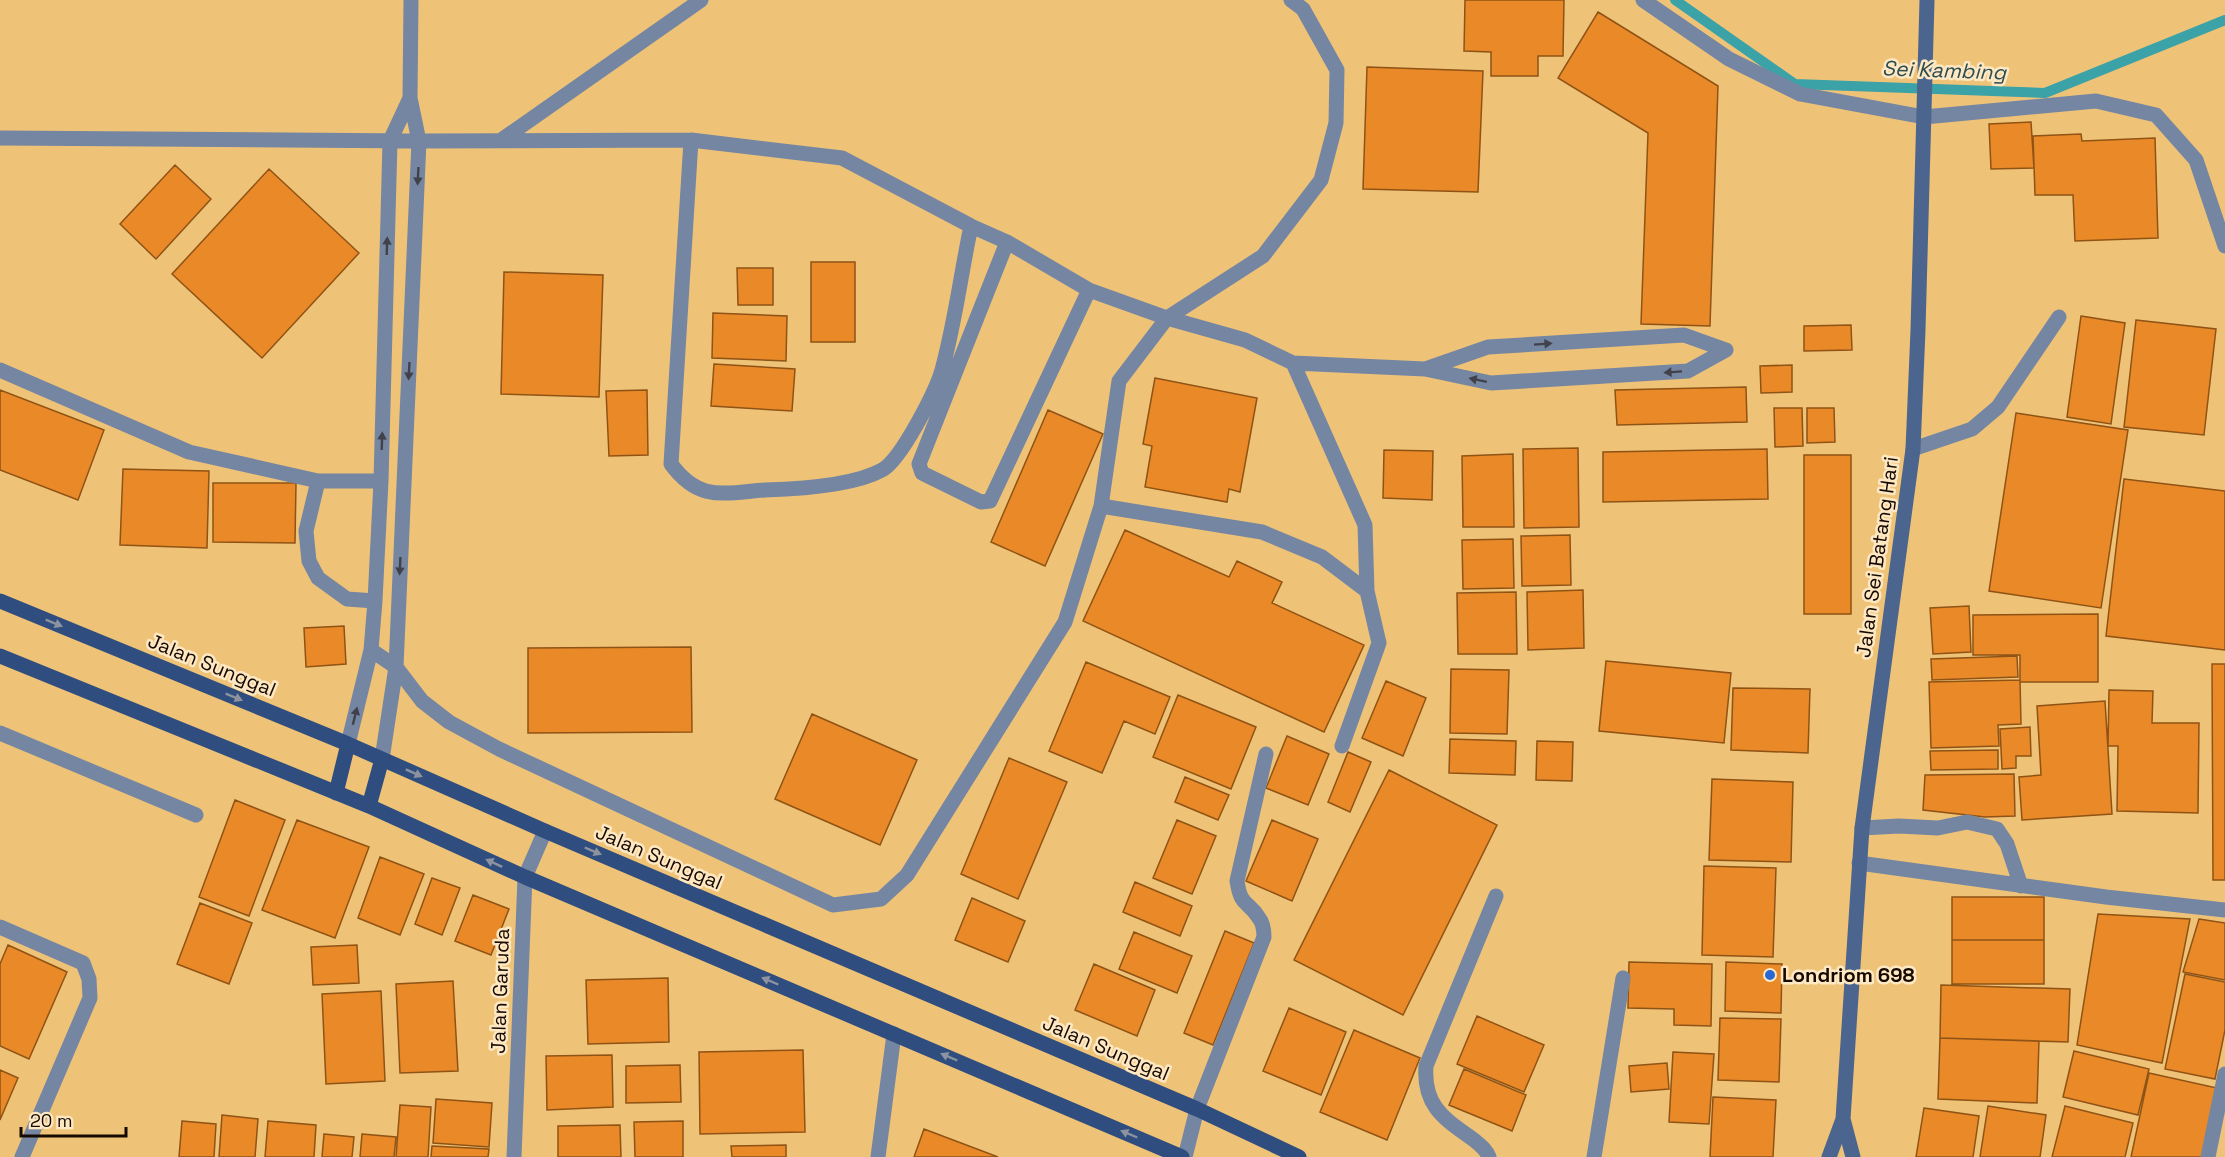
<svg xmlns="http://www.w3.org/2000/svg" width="2225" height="1157" font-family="'Space Grotesk',sans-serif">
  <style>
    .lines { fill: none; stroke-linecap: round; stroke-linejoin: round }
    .stream { stroke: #3ba2a8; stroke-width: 10 }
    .building { fill: #e98927; stroke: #8f5316; stroke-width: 1.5 }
    .lane { stroke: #7586a3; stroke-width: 15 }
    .street { stroke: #7586a3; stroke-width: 15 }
    .secondary { stroke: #4c658e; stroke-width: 15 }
    .primary { stroke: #2f4d7f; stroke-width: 15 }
    .oneway { fill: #414249 }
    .oneway2 { fill: #8c939e }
    .poi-dot { fill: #2768d4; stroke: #fee8c3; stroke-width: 2 }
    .labels { text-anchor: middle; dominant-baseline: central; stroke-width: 5; stroke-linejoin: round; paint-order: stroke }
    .street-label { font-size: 20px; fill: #160a00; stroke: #fee8c3 }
    .poi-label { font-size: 20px; font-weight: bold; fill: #160a00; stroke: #fee8c3; text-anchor: start }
    .water-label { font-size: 21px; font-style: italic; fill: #2e4d4f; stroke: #fee8c3 }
  </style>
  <rect width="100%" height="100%" fill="#efc377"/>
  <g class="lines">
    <path class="stream" d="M1675,0L1795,84L2045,93L2225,20"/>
  </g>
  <path class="building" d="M1465,0H1564L1563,56H1538V76H1491V52L1464,51Z
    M1598,12L1718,86L1710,326L1641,324L1648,133L1558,78Z
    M1367,67L1483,71L1478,192L1363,189Z
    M2031,122L2034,168L1991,169L1989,124Z
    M2081,134L2082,141L2155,138L2158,238L2075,241L2073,195H2035L2033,136Z
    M175,165L211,199L156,259L120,224Z
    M269,169L359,253L262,358L172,274Z
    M811,262H855V342H811Z
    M737,268H773V305H738Z
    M504,272L603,275L599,397L501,394Z
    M713,313L787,316L786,361L712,358Z
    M2081,316L2125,323L2111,424L2067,417Z
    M2136,320L2216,329L2204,435L2124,427Z
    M1851,325L1852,350L1804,351V326Z
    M714,364L795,369L792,411L711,406Z
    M1792,365V392L1761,393L1760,366Z
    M1155,378L1257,398L1240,492L1229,489L1227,502L1145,487L1152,446L1143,444Z
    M1746,387L1747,422L1617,425L1615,390Z
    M0,390L104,430L78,500L0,470Z
    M647,390L648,455L609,456L606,391Z
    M1774,408H1802L1803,446L1775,447Z
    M1807,408H1834L1835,442L1807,443Z
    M1048,410L1103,434L1045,566L991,542Z
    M2016,413L2128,430L2101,608L1989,591Z
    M1578,448L1579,527L1524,528L1523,449Z
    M1767,449L1768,499L1603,502V452Z
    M1384,450L1433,451L1432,500L1383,498Z
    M1513,454L1514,527H1463L1462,456Z
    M1804,455H1851V614H1804Z
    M123,469L209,471L207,548L120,545Z
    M2124,479L2225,491V650L2106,636Z
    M213,483H296L295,543L213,542Z
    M1125,530L1229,577L1237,561L1282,582L1272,603L1364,645L1324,732L1083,621Z
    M1570,535L1571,585L1522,586L1521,536Z
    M1513,539L1514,588L1463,589L1462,540Z
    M1583,590L1584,648L1528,650L1527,592Z
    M1516,592L1517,654H1458L1457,593Z
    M1969,606L1971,652L1933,654L1930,608Z
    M2098,614V682H2020V655H1973V615Z
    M344,626L346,664L306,667L304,628Z
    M691,647L692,732L528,733V648Z
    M2017,656L2018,677L1932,680L1931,659Z
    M1606,661L1731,673L1724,743L1599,731Z
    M1086,662L1170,697L1155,734L1124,721L1102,773L1049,751Z
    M2212,664H2225V880H2213Z
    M1451,669L1509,670L1507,734L1450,733Z
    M2020,680L2021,724L1998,725L1999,746L1931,748L1929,682Z
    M1386,681L1426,698L1403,756L1362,738Z
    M1733,688L1810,689L1808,753L1731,750Z
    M2109,690L2153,691L2152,723H2199L2198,813L2117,811L2118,746H2108Z
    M1178,695L1256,727L1231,789L1153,757Z
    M2105,701L2112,814L2022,820L2019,777L2041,775L2037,706Z
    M812,714L917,760L880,845L775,799Z
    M2030,727L2031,756H2016V768L2002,769L2000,729Z
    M1287,736L1329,754L1308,805L1266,788Z
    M1450,739L1516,741L1515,775L1449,773Z
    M1537,741L1573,742L1572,781L1536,780Z
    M1998,750V769L1931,770L1930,751Z
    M1348,752L1371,762L1350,812L1328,802Z
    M1009,758L1067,782L1018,899L961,874Z
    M1389,770L1497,825L1403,1015L1294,960Z
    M2014,774L2015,816L1985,817L1923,810L1925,775Z
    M1185,777L1229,795L1218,820L1175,802Z
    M1712,779L1793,782L1791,862L1709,860Z
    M235,800L285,820L249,916L199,897Z
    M297,820L369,847L335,938L262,910Z
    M1177,820L1216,836L1192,894L1153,878Z
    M1272,820L1318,839L1292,901L1246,881Z
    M380,857L424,874L400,935L358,918Z
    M1704,866L1776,868L1773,957L1702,955Z
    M432,878L460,888L442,935L415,924Z
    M1135,882L1192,906L1180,936L1123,912Z
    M473,895L509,909L491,955L455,941Z
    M1952,897H2044V940H1952Z
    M972,898L1025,921L1008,962L955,940Z
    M200,903L252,923L229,984L177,964Z
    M2098,914L2190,919L2162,1063L2077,1045Z
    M2199,919L2225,923V980L2183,972Z
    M1225,931L1254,943L1213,1045L1184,1033Z
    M1134,932L1192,956L1177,993L1119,969Z
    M1952,940H2044V984H1952Z
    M8,945L67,972L29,1059L0,1046V964Z
    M357,945L359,983L313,985L311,947Z
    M1629,962L1712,964L1711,1026L1674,1025V1009L1628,1008Z
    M1726,962L1782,964L1781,1013L1725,1011Z
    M1094,964L1155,990L1137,1036L1075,1010Z
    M2185,974L2225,982V1030L2215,1079L2165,1069Z
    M668,978L669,1042L588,1044L586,980Z
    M453,981L458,1071L400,1073L396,984Z
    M1941,985L2070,989L2068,1042L1940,1038Z
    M381,991L385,1081L326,1084L322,994Z
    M1289,1008L1346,1032L1321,1095L1263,1071Z
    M1477,1016L1544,1045L1524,1092L1457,1064Z
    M1720,1018L1781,1019L1779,1082L1718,1080Z
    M1354,1030L1420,1058L1387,1140L1320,1112Z
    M1940,1038L2039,1041L2037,1103L1938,1099Z
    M803,1050L805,1132L700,1134L699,1052Z
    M2074,1051L2149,1069L2138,1115L2063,1097Z
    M1673,1052L1714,1054L1709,1124L1669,1122Z
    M612,1055L613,1107L547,1110L546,1056Z
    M1667,1063L1669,1089L1631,1092L1629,1066Z
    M680,1065L681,1102L626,1103V1066Z
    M1464,1069L1526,1095L1512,1131L1449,1105Z
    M0,1070L18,1078L0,1120Z
    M2149,1073L2217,1088L2202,1157H2131Z
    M1713,1097L1776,1100L1773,1157H1710Z
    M436,1099L492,1103L489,1147L433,1143Z
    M400,1105L431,1107L428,1157H396Z
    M1988,1106L2046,1115L2040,1157H1980Z
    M2065,1106L2133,1123L2125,1157H2052Z
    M1924,1108L1979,1116L1973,1157H1916Z
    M222,1115L258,1119L255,1157H219Z
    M182,1121L216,1124L214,1157H179Z
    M268,1121L316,1125L314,1157H265Z
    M683,1121V1157H635L634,1122Z
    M620,1125L621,1157H558V1126Z
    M924,1129L998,1157H914Z
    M324,1134L354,1137L352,1157H322Z
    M362,1134L396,1137L394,1157H360Z
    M786,1145V1157H732L731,1146Z
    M432,1146L489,1149L488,1157H431Z"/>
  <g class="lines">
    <path class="lane" d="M0,138L419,141L691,140L842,158L971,226L1007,242L1089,290L1167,318L1245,340L1293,363L1425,369L1491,383L1688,371L1726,350
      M691,140L671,464C699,502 723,493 765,490C798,489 853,486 882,470C901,460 936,391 942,370C955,323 961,273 971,226
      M500,141L701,0
      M1007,242L919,464L922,473L981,502L990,501L1089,290
      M1293,363L1365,525L1367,591L1379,643L1342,746
      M1425,369L1488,347L1684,335L1726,350
      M0,370L189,452L318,481H381
      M1913,449L1972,429L1998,407L2059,317
      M318,481L306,531L309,561L318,578L347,599L375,601
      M1101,506L1262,532L1322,557L1367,591
      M371,650L396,667L422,701L449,722L499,749L833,905L881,899L907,875L1065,622L1101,506L1119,381L1167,318L1263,256L1321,180L1336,123L1337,70L1303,9L1291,0
      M348,744L371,650L375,601L381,481L390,141L410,98
      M382,759L396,667L419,141L410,98L411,0"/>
    <path class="street" d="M1643,0L1729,59L1800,94L1924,117L2096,101L2156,115L2196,160L2225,246
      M0,733L196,815
      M1862,828L1899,826L1938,828L1967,822L1997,829L2007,844L2021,886
      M1859,863L2106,897L2225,910
      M0,927L83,963L89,979L90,998L22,1157
      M514,1157L525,877L545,831
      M878,1157L894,1034
      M1185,1157L1197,1109L1264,937C1264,931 1263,923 1259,918C1248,900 1241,908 1237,881L1266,754
      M1489,1157C1486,1149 1480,1145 1474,1140C1445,1119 1423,1107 1426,1066L1496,896
      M1594,1157L1623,978
      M2208,1157L2225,1074"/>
    <path class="secondary" d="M1843,1119L1853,1157
      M1829,1157L1843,1119L1862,828L1913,449L1918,330L1927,0"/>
    <path class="primary" d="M0,601L348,744L545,831L1197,1109L1299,1157
      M0,656L369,806L525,877L1182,1157
      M336,793L348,744
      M369,806L382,759"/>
  </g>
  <defs><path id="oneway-solid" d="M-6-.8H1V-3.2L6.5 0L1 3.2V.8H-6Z" transform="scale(1.5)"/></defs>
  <g class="oneway">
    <use href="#oneway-solid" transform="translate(418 176) rotate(93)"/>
    <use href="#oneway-solid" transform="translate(387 246) rotate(-88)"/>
    <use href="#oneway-solid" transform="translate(1543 344) rotate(-4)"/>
    <use href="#oneway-solid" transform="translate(409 371) rotate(93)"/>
    <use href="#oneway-solid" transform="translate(1673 372) rotate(176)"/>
    <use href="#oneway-solid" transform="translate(1478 380) rotate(-168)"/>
    <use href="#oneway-solid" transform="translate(382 441) rotate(-88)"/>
    <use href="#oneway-solid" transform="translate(400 566) rotate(93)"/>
    <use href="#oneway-solid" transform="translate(355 716) rotate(-76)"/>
  </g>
  <g class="oneway2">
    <use href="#oneway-solid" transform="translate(54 623) rotate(22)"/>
    <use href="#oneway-solid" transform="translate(234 697) rotate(22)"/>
    <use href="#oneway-solid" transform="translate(414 773) rotate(24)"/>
    <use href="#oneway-solid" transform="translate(593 851) rotate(23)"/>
    <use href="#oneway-solid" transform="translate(494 863) rotate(-155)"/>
    <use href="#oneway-solid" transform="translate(770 981) rotate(-157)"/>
    <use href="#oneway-solid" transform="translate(949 1057) rotate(-157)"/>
    <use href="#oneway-solid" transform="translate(1129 1134) rotate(-157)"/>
  </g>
  <circle class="poi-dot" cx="1770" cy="975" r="6"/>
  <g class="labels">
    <g class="street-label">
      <text transform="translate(1877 557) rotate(-82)">Jalan Sei Batang Hari</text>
      <text transform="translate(212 665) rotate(22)">Jalan Sunggal</text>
      <text transform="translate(659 857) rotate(23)">Jalan Sunggal</text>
      <text transform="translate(500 991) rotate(-88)">Jalan Garuda</text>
      <text transform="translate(1106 1048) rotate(23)">Jalan Sunggal</text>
    </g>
    <g class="poi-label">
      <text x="1782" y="975">Londriom 698</text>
    </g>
    <g class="water-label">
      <text transform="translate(1944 70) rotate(2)">Sei Kambing</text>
    </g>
  </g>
  <path d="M21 1127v9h105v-9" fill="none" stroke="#160a00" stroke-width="3"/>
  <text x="30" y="1127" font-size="18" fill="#160a00" stroke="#fee8c3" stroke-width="4.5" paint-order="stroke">20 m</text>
</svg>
